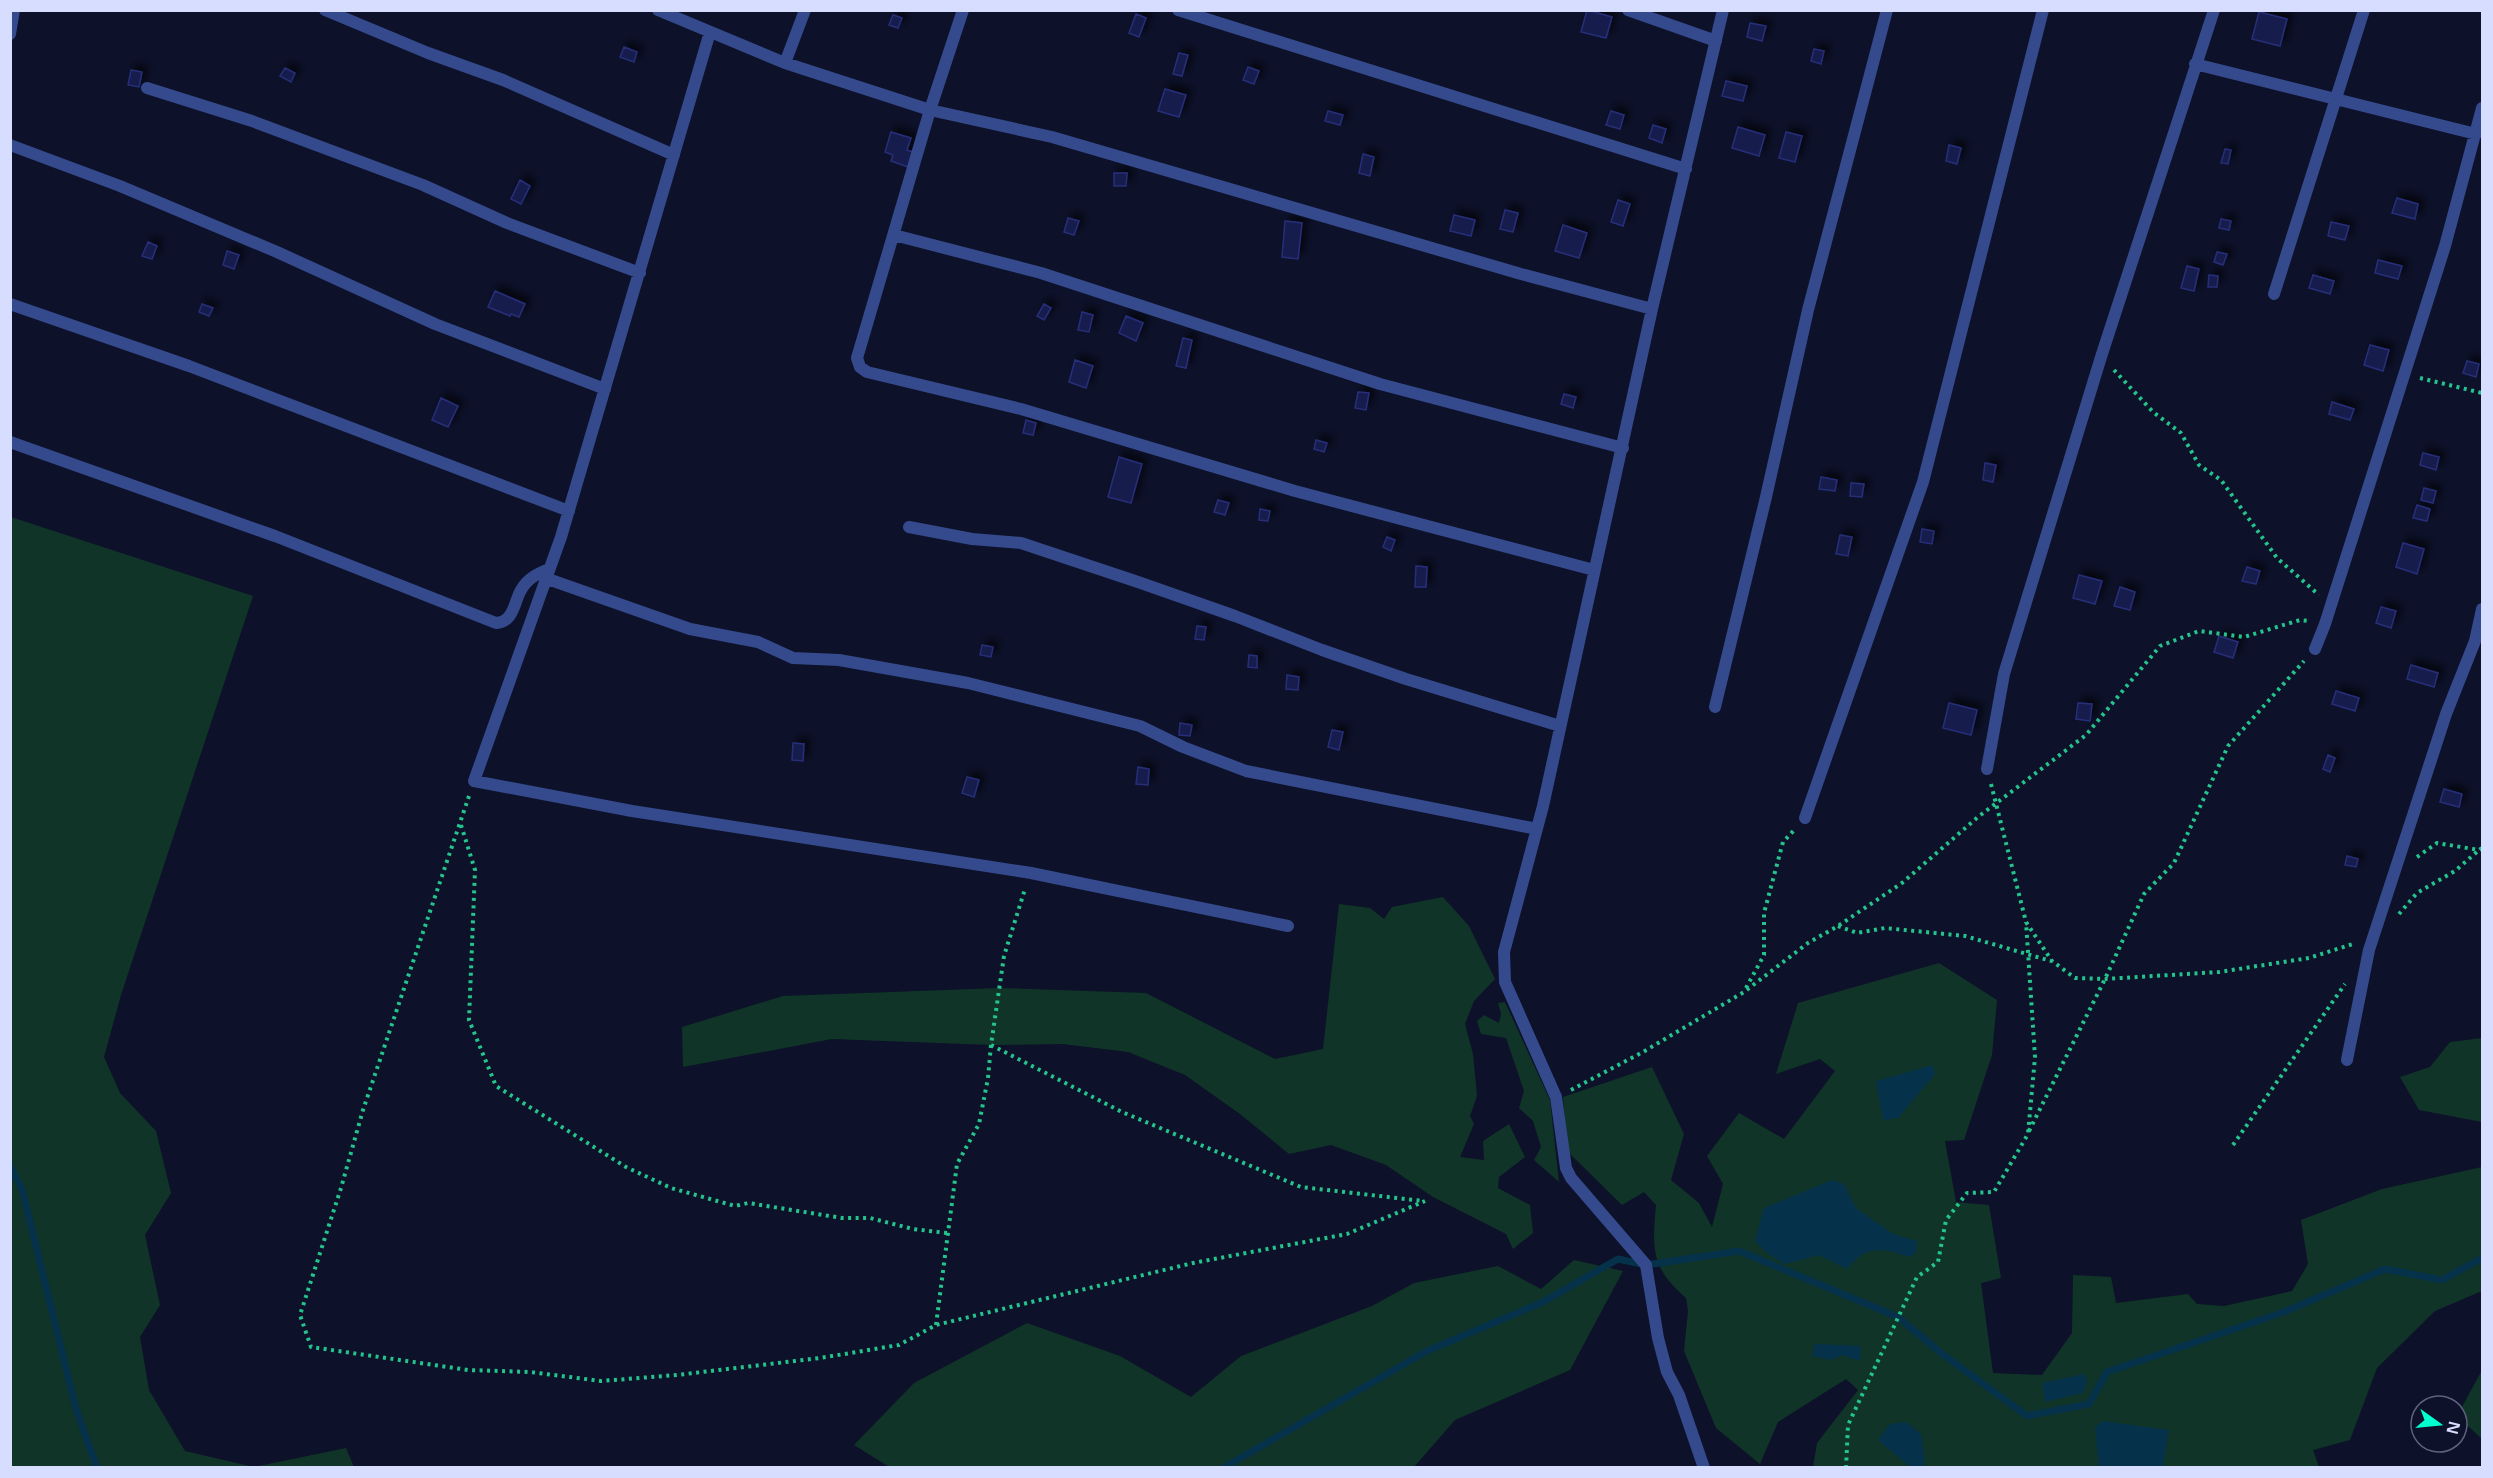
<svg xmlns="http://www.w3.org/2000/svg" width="2493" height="1478" font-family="'Noto Sans',sans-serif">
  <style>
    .green { fill: #103428 }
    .water { fill: #05324a }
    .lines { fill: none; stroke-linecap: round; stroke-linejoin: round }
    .stream { stroke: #05324a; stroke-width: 7 }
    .building { fill: #181c4c; stroke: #272f7a; stroke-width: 1.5; filter: url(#shadow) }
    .path { stroke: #24c58d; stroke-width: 4; stroke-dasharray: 3 4.5; stroke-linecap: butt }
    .minor { stroke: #344a8c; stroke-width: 12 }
  </style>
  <defs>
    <filter id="shadow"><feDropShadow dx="5.5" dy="-5.5" stdDeviation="3" flood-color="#0009"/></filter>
  </defs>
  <rect width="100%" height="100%" fill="#0d1129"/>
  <path class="green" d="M11,517L253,596L121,995L104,1057L120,1093L156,1131L171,1193L145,1235L160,1305L140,1337L149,1390L185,1451L254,1467L346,1448L354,1467H11Z
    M1443,897L1469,926L1495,979L1474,1001L1465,1024L1473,1054L1477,1096L1470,1116L1474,1124L1460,1157L1484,1160L1483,1141L1509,1124L1525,1157L1499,1177L1498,1188L1530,1205L1533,1233L1513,1249L1506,1234L1433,1197L1386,1165L1331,1145L1289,1154L1240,1114L1185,1075L1128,1052L1063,1044L991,1045L832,1039L683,1067L682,1027L783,996L1000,988L1146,993L1275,1059L1323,1049L1339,904L1370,908L1384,919L1392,907Z
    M1939,963L1997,1000L1992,1055L1964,1140L1945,1141L1956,1202L1989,1205L2001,1278L1981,1283L1993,1373L2042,1375L2072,1333L2073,1275L2111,1277L2116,1303L2188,1294L2197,1304L2224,1306L2292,1291L2308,1264L2301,1220L2382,1189L2482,1167V1291L2435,1311L2377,1368L2350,1440L2313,1450L2319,1467H1813L1817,1443L1858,1390L1846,1379L1778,1422L1760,1464L1716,1428L1684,1351L1688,1311L1686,1298C1651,1268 1652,1249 1656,1205L1644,1192L1622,1205L1567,1151L1563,1097L1652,1067L1684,1134L1671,1180L1699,1203L1712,1227L1723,1184L1707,1156L1739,1113L1784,1139L1835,1071L1820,1059L1776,1074L1798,1003Z
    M1505,1002L1550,1100L1559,1182L1534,1160L1541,1147L1533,1121L1519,1108L1524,1091L1506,1038L1481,1034L1477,1021L1484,1015L1499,1023L1501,1014L1498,1003Z
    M2482,1038V1122L2419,1110L2400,1077L2430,1067L2450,1042Z
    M1574,1260L1623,1271L1570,1370L1455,1420L1414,1467L891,1468L854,1445L914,1383L1027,1323L1120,1356L1191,1397L1241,1356L1372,1306L1414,1283L1498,1266L1541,1289Z
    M2482,1370V1439L2457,1416Z"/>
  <path class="water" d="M1933,1065L1935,1074L1898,1118L1883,1120L1876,1081Z
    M1832,1180L1844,1184L1856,1208L1893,1234L1917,1241L1916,1253L1908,1257C1884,1247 1865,1245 1847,1269L1819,1255L1785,1264L1768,1254L1755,1241L1764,1208Z
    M1815,1344L1861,1346L1860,1361L1842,1355L1831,1360L1812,1356Z
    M2084,1374L2087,1381L2083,1393L2045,1402L2042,1383Z
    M2102,1421L2169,1430L2163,1467H2099L2095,1428Z
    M1906,1422L1921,1434L1925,1463L1922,1467H1910L1878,1440L1890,1424Z"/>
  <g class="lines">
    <path class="stream" d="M10,1166L22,1189L76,1409L97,1468
      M1223,1468L1427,1351L1543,1302L1618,1259L1646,1265L1739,1251L1898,1317L1941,1353L2027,1416L2089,1404L2107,1372L2284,1312L2385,1269L2442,1280L2482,1258"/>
  </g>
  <path class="building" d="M1587,10L1612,17L1606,38L1581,32Z
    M2259,12L2287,19L2280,46L2252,39Z
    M1136,14L1146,18L1139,37L1129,33Z
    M893,15L902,18L898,28L889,25Z
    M1750,23L1766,26L1762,41L1747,37Z
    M624,47L637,52L634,62L620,57Z
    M1814,49L1824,51L1821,64L1811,61Z
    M1179,53L1188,55L1182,76L1173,74Z
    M1248,67L1259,71L1254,84L1243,80Z
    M285,68L295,73L291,82L280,76Z
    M131,70L142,72L139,87L128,85Z
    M1726,81L1747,86L1743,101L1722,96Z
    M1165,89L1186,95L1179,117L1158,111Z
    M1328,111L1343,115L1340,125L1325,121Z
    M1611,111L1624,115L1620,129L1606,125Z
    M1653,125L1666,129L1662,143L1649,138Z
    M1738,127L1765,135L1759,156L1732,148Z
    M891,132L911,138L907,150L913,152L908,167L891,161L893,155L885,152Z
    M1786,132L1802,136L1795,162L1779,158Z
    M1949,145L1961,148L1957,164L1946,161Z
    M2225,149L2231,150L2228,164L2221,163Z
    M1363,154L1374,157L1370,176L1359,173Z
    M1114,173H1127L1126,186H1114Z
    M520,180L530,186L521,204L511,199Z
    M2397,198L2418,204L2415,219L2392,213Z
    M1618,200L1630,204L1623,226L1611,222Z
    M1505,210L1518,213L1513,232L1500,229Z
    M1454,215L1475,220L1471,236L1450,231Z
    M1068,218L1079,221L1074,235L1064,232Z
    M2221,219L2231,221L2229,230L2219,228Z
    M1285,221L1302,223L1298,259L1282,257Z
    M2331,222L2349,226L2345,240L2328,236Z
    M1563,225L1587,233L1579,258L1555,251Z
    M148,242L157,246L152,259L142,256Z
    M227,251L239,255L234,269L223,265Z
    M2217,252L2227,254L2223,265L2214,262Z
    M2378,260L2402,266L2398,279L2375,273Z
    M2187,266L2199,269L2194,291L2181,288Z
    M2209,275L2218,276L2217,287H2208Z
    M2313,275L2334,281L2330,294L2309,288Z
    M495,291L525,304L519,317L511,314L510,316L488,307Z
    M202,304L213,308L209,316L199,312Z
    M1044,304L1051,308L1044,320L1037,316Z
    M1082,312L1093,315L1089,332L1078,330Z
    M1126,316L1143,323L1136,341L1119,333Z
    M1183,338L1192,340L1186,368L1176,366Z
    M2370,345L2389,350L2383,371L2364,365Z
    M1075,360L1093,366L1086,388L1069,382Z
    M2467,361L2479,364L2476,377L2463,373Z
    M1358,392L1369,393L1366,410L1355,408Z
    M1564,394L1576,397L1573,408L1561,404Z
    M441,398L458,406L448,427L432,420Z
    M2332,402L2354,409L2350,420L2329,414Z
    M1026,420L1036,423L1033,435L1023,433Z
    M1316,440L1327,443L1324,452L1314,449Z
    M2423,453L2439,457L2436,470L2420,465Z
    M1119,457L1142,464L1131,503L1108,497Z
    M1985,463L1996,465L1993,482L1983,480Z
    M1821,477L1837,480L1835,491L1819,489Z
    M1851,483L1864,484L1862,497L1850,496Z
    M2424,488L2436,491L2433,503L2421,500Z
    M1218,500L1229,503L1225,515L1214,512Z
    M2417,505L2430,509L2427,521L2413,518Z
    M1260,509L1270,511L1268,521L1259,520Z
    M1922,529L1934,531L1932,544L1920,542Z
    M1840,535L1852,537L1848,556L1836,554Z
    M1387,537L1395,540L1391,551L1383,547Z
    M2403,543L2424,549L2417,574L2396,567Z
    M1416,566L1427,567L1426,587H1415Z
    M2247,567L2260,571L2256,584L2242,581Z
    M2079,575L2102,581L2095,604L2073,598Z
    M2120,587L2135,592L2130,610L2114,606Z
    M2381,607L2396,611L2391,628L2376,623Z
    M1197,626L1206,627L1204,640L1195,639Z
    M2219,636L2238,642L2233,658L2214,652Z
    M982,645L993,647L991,657L980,655Z
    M1249,655L1257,656V668L1248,667Z
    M2411,665L2438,673L2434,687L2407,679Z
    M1287,675L1299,677L1298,690L1286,689Z
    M2336,691L2359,698L2355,711L2332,704Z
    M1949,703L1977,710L1971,735L1943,728Z
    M2078,703L2092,704L2090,721L2076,719Z
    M1180,723L1192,725L1190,736L1179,735Z
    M1332,730L1343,732L1339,750L1328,747Z
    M793,743L804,744L803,761L792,760Z
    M2328,755L2335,758L2330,772L2323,769Z
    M1138,767L1149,769L1148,785L1136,784Z
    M967,777L979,780L974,797L962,793Z
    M2444,789L2462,794L2459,807L2440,802Z
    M2347,856L2358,859L2356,867L2345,865Z"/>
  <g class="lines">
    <path class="path" d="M2114,370L2153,412L2181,433L2199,465L2221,480L2277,558L2319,595
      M2420,378L2482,393
      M1991,784L2026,922L2052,961L2075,978L2105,979L2219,972L2309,958L2356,943
      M469,796L363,1110L341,1188L300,1315L311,1347L468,1370L530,1372L601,1381L677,1375L820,1358L899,1345L936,1325L1193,1263L1347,1234L1425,1201
      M461,825L475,870L469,1020L496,1086L626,1167L671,1188L735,1206L748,1203L842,1218H870L913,1229L947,1233
      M2417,857L2437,843L2479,850L2482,848
      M2399,914L2417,893L2455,871L2479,850
      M1838,926L1857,933L1885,928L1965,936L2051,961
      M1746,988L1764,955V913L1783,842L1796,828
      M991,1045L1122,1112L1301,1187L1423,1201
      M1571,1090L1643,1052L1744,992L1808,943L1838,926L1902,883L1978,817L2086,735L2160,646L2199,631L2244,637L2300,620L2309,621
      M2029,1131L2105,979L2144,894L2174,863L2228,746L2304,661
      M2233,1145L2345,984
      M936,1325L957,1164L979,1124L988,1078L991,1045L1004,956L1025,889
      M1846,1468L1848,1425L1917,1277L1938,1262L1946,1220L1967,1193L1994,1192L2028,1134L2035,1057L2026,922"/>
    <path class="minor" d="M325,10L428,53L503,80L674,155
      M658,10L785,63L930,110L1052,137L1521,274L1652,309
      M963,10L930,110L857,358L860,367L867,372L1021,409L1295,491L1594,570
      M1178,10L1686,169
      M1628,10L1716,41
      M710,32L561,537L474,781L632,811L1031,873L1288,926
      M10,34L14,10
      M785,63L805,10
      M2195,64L2476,134
      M147,88L252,121L423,185L507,223L640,273
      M10,145L120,186L277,252L435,324L605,389
      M894,235L1041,273L1380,384L1623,448
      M2274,294L2364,10
      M10,304L189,366L569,511
      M10,442L275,536L496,623C514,622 514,602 521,590C528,578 537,574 549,569
      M909,527L972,539L1021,543L1138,582L1235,616L1322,650L1406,679L1560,726
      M545,578L690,629L758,642L793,658L839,660L968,683L1140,726L1183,747L1246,771L1537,829
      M2315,649L2325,624L2445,246L2482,108
      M1715,707L1766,497L1808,310L1887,10
      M1987,769L2004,674L2101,357L2214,10
      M1805,818L1923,482L2043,10
      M2347,1060L2369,950L2446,714L2475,641L2482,609
      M1704,1468L1679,1395L1667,1372L1658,1338L1646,1265L1571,1178L1566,1168L1556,1097L1505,982L1504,952L1543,806L1652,309L1723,10"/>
  </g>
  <rect width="2493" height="1478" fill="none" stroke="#d6ddff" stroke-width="24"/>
  <g transform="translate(2439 1424) rotate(105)"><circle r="28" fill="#0d1129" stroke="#5d637f" stroke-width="1.5"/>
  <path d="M0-4.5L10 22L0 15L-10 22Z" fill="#02ffd0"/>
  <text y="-9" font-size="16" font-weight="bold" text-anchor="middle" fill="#d6ddff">N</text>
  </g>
</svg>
